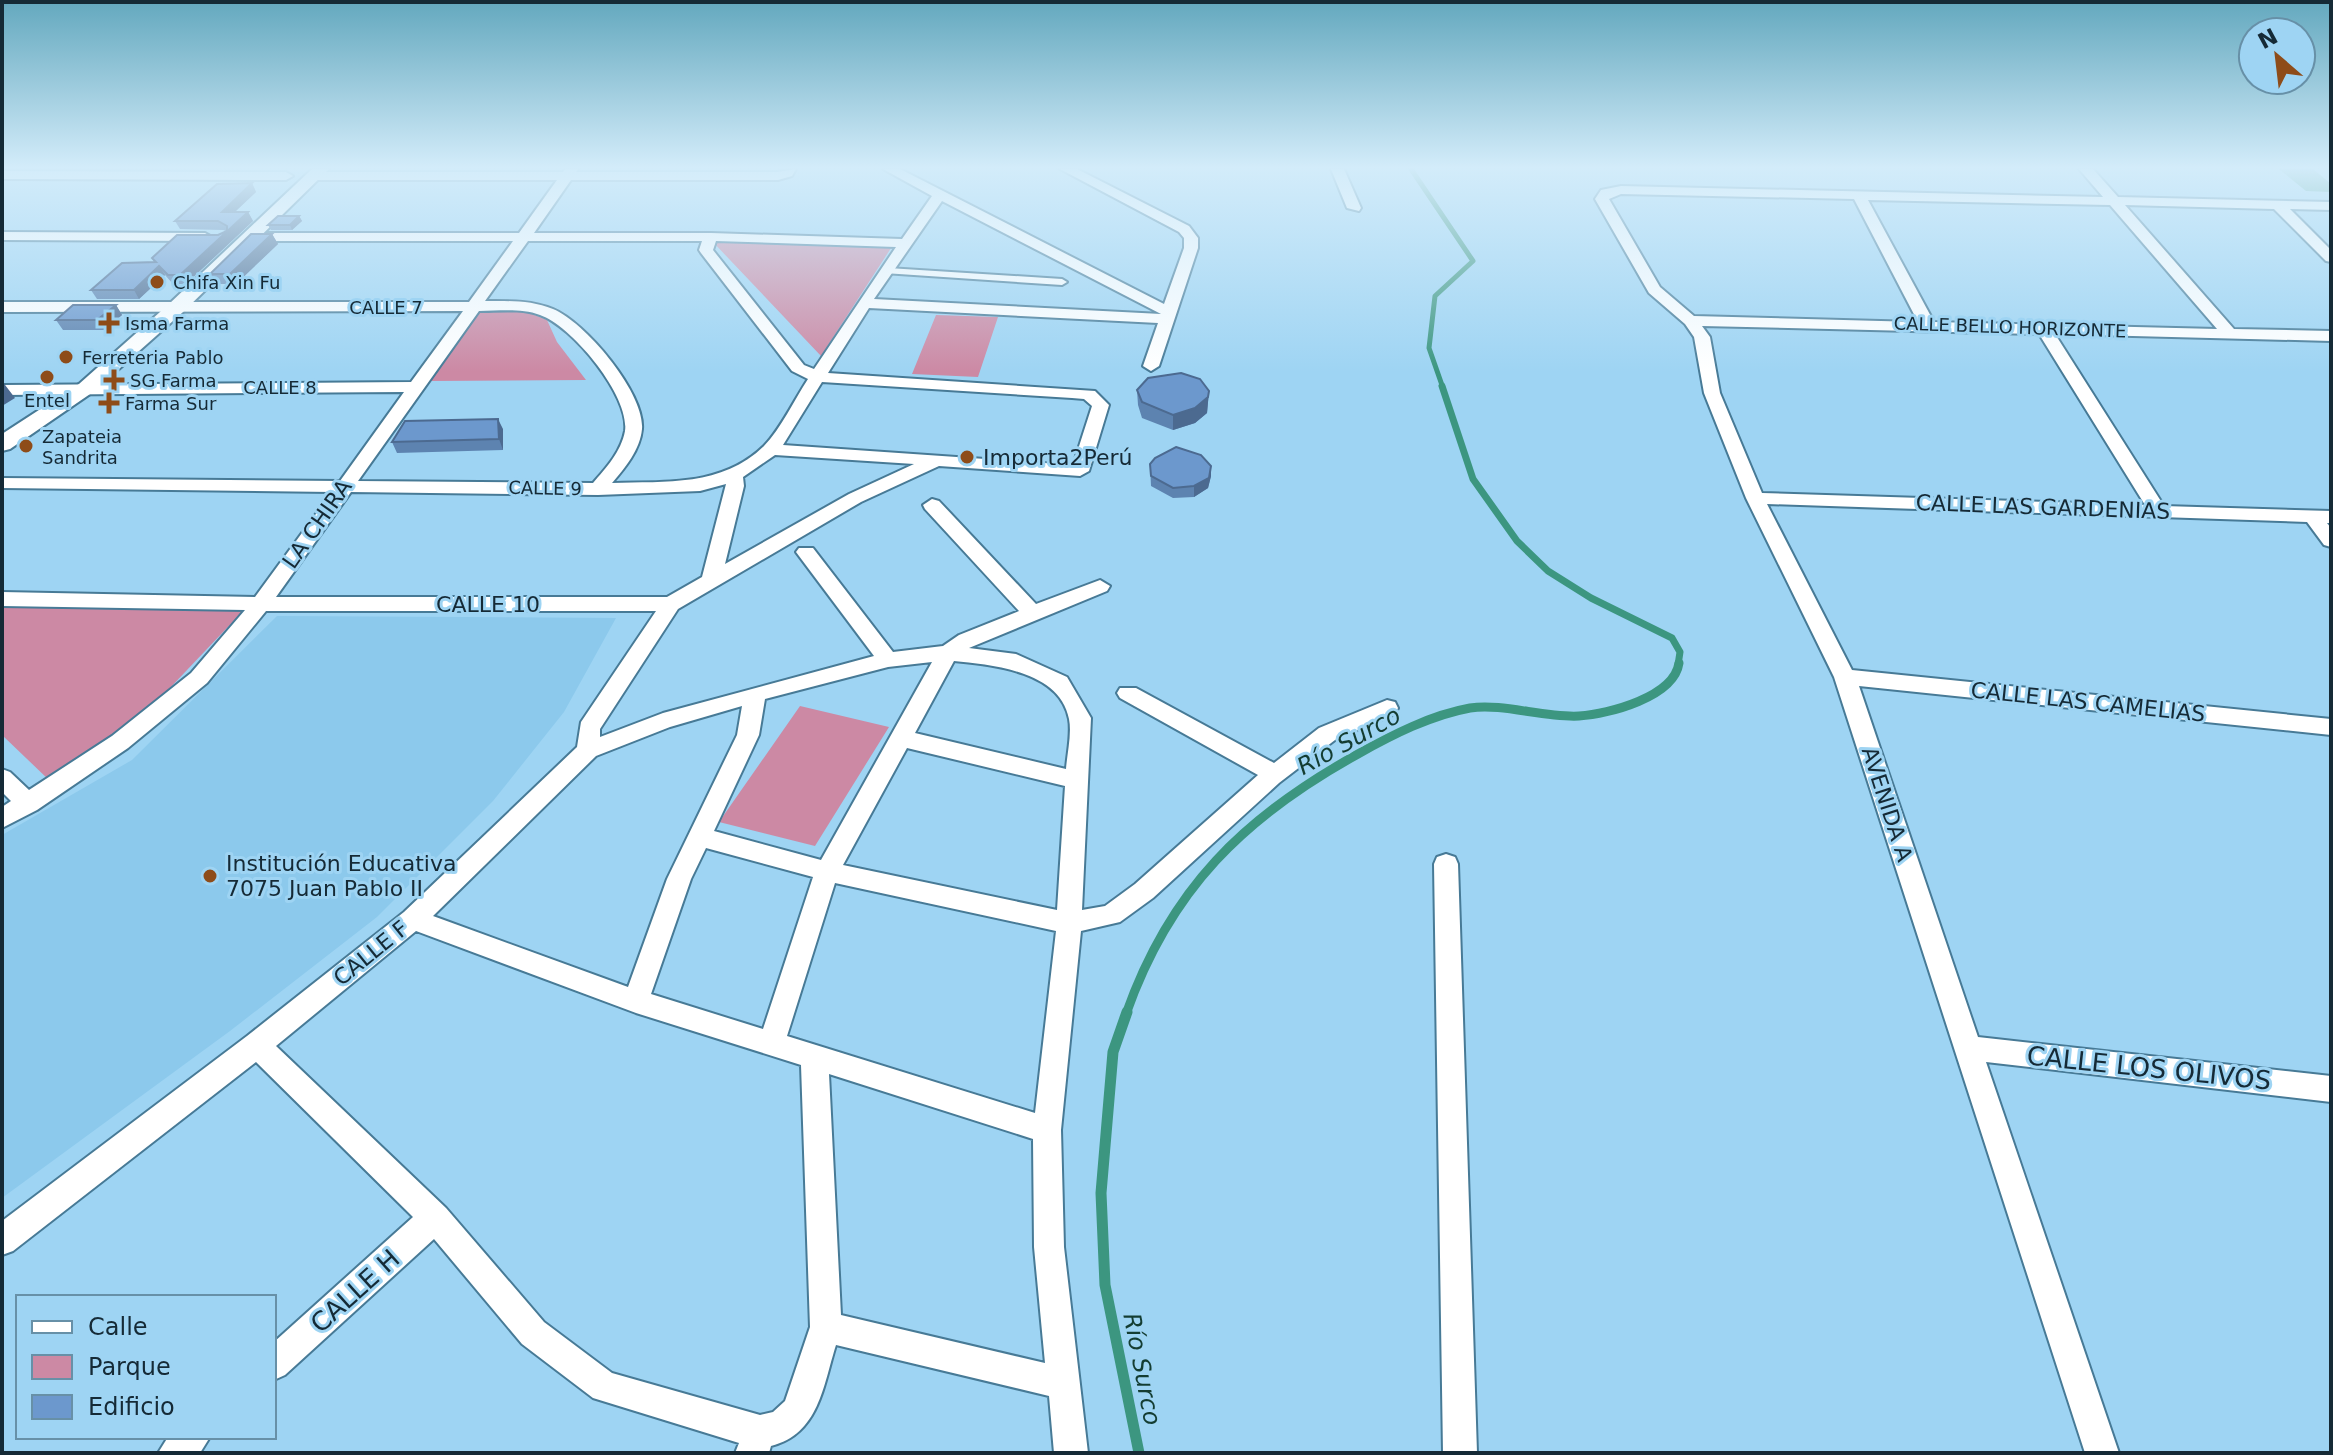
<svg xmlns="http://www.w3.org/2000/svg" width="2333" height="1455" font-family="'DejaVu Sans',sans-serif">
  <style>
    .built { fill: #8cc9ec }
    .green { fill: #cc89a4 }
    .water { fill: #3c9680 }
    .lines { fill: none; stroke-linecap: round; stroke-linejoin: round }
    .stream-far3 { stroke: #3c9680; stroke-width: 5 }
    .stream-far2 { stroke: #3c9680; stroke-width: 7 }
    .stream-far1 { stroke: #3c9680; stroke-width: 9 }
    .stream { stroke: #3c9680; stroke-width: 11 }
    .pedestrian-casing { stroke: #477a96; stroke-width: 4 }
    .minor-casing { stroke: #477a96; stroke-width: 4 }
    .tertiary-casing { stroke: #477a96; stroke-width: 4 }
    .pedestrian { fill: #fff; fill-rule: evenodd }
    .minor { fill: #fff; fill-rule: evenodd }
    .tertiary { fill: #fff; fill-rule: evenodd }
    .wall { fill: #5d83b0 }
    .shaded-wall { fill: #4c6a90 }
    .building { fill: #6c98cd; stroke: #4c6a90; stroke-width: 2 }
    .poi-dot { fill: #8e4c19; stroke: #9ed4f3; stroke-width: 3 }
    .labels { text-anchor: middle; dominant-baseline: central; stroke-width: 6; stroke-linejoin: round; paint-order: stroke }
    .far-poi-label { font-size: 18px; fill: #152a36; stroke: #9ed4f3; text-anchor: start }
    .far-street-label { font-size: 18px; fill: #152a36; stroke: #9ed4f3 }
    .poi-label { font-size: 22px; fill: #152a36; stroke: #9ed4f3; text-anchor: start }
    .street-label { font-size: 22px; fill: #152a36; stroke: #9ed4f3 }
    .water-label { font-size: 24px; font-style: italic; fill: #143d32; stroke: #9ed4f3 }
    .near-street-label { font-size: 26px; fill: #152a36; stroke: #9ed4f3 }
  </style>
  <rect width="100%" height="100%" fill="#9ed4f3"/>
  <path class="built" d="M277,616L616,618L564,712L493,801L377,917L230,1031L2,1198V835L132,760Z"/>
  <path class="green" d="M712,241L893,245L821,356Z
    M480,307L522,310L547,320L557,342L586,380L429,381Z
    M936,315L998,317L978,377L912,374Z
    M2,607L244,610L149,710L50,781L2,735Z
    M800,706L889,727L815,846L719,822Z"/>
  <path class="water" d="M2279,169H2313L2331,184V192L2306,191Z"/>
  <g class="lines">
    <path class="stream-far3" d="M1411,169L1473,261L1435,296L1429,348L1443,388"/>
    <path class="stream-far2" d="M1442,386L1473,479L1517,541L1548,571L1591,598L1672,638L1680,652L1678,665"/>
    <path class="stream-far1" d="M1126,1014C1170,889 1244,817 1358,754C1392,735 1431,715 1470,708C1503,703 1544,718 1579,716C1609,714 1674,697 1679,663"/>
    <path class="stream" d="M1127,1012L1113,1052L1101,1193L1105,1285L1139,1453"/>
    <g class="pedestrian-casing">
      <path id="pedestrian" d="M888,268L1062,279L1067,282L1062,285L884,273V269Z"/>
    </g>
    <g class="minor-casing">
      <path id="minor" d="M565,169H578L576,172H777L796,169L792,176L778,180H571L534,233H711L902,239L932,196L883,169H900L1164,304L1184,248V238L1179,232L1060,169H1077L1189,226L1198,238V248L1159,366L1151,371L1143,366L1158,323L869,308L828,373L1095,391L1109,405L1089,471L1080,476L939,466L861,502L678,609L600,729V737L663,713L874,656L796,552L799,548H813L893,652L943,646L959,635L1019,611L925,509L923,505L932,499L939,501L1036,604L1100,580L1110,586L1107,591L969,648L1016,654L1067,677L1091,718L1082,910L1105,906L1135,884L1258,775L1120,698L1117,693L1120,688H1136L1274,763L1319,728L1387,700L1395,702L1398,708L1395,714L1335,740L1279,783L1153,898L1120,922L1081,931L1061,1130L1064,1247L1088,1453H1054L1049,1396L836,1345C823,1386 819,1434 771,1446L769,1453H735L739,1443L593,1398L522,1344L434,1239L285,1375L274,1380V1342L413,1217L256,1062L13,1251L2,1255V1221L247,1036L404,912L577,747L581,722L656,611H266L207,683L128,748L37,810L2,828V807L11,801L2,792V769L10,772L29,790L112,736L191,673L245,610L2,606V592L255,597L332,492L2,488V478L340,481L404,392L2,395V385L411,382L463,311L2,312V302H469L513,241H251L244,237L251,233H519L557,180H314L307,176L314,172H563ZM942,201L1161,314L874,299ZM528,241H702L699,250L701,253L792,371L808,379C794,400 781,429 764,446C722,487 666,481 612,483C625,468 640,450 642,429C645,393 585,322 553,309C531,300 508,301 485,301ZM716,241L896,247L814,369L804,365L713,250ZM479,311C499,311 521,308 540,315C572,326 630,396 625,431C621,452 606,468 593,483L358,481ZM822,382L1072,398L1084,399L1092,406L1073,465L783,445ZM775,455L914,464L849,494L725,564L744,486L743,477ZM726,484L702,577L667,597H276L351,492L598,495L700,491ZM954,661C993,665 1060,671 1069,719C1072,734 1067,754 1066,769L915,733ZM932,662L821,860L714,831L759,735L765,699L888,667ZM742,706L737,735L667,879L628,987L433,916L596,756L670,727ZM907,748L1065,786L1057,910L843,865ZM706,848L813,877L763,1029L651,994L691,879ZM835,883L1056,931L1035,1113L787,1036ZM416,931L636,1013L801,1065L810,1327L785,1401L773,1412L760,1415L612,1373L544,1322L446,1208L276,1046ZM829,1074L1033,1139L1034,1247L1045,1363L841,1315Z
        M1331,169H1344L1361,208L1359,211L1347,208Z
        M2079,169H2093L2118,197L2331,202V210L2290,209L2331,250V262L2326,261L2274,209L2125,205L2234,329L2331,331V341L2055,334L2164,506L2331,511V523H2327L2331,528V547L2324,545L2307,522L1767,504L1852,670L2331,719V735L1859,686L1978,1037L2331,1076V1102L1986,1062L2119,1453H2085L1834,677L1746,498L1704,393L1694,337L1685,324L1649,293L1595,199L1601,190L1621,186L2103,197ZM1621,194L1854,199L1918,322L1694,316L1660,287L1609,199ZM1868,200L2110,205L2217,329L1934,322ZM1702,326L2039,334L2145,505L1762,493L1720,393L1710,337Z
        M2,171L286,172L293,176L286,180L2,179Z
        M2,232L205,233L212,237L205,241L2,240Z
        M1446,854L1455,857L1458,864L1477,1453H1443L1434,864L1437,857Z
        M168,1437H210L200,1453H158Z"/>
    </g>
    <g class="tertiary-casing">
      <path id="tertiary" d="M312,169H329L183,312L93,392L10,449L2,451V434L79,384L169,304Z"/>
    </g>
    <use href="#pedestrian" class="pedestrian"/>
    <use href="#minor" class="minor"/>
    <use href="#tertiary" class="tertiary"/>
  </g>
  <path class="wall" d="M252,183L256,192L235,212H248L253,221L186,284H173L165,275L139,299H97L91,290L154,262L152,258L218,235L226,231L223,230L180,229L175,221Z
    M299,216L302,221L292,230H271L268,225Z
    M272,234L278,244L236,284H216L210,274Z
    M116,305L122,315L104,330H63L56,320Z
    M1137,390L1209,391L1207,413L1195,423L1173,430L1142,418L1138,405Z
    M503,429V450L397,453L392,442Z
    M1150,464L1211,466V476L1208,488L1194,497L1173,498L1151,486Z"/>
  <path class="shaded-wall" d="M252,183L256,192L226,220L222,212Z
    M248,212L253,221L186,284L180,275Z
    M299,216L302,221L292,230L290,225Z
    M272,234L278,244L236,284L230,274Z
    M159,266L165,275L139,299L134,290Z
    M116,305L122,315L104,330L97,320Z
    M2,381L15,398L2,406Z
    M1209,391L1207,413L1195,423L1173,430V415Z
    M498,419L503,429V450L499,439Z
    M1211,466V476L1208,488L1194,497V486Z"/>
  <path class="building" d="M252,183L222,212H248L180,275H168L159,266L134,290H91L122,263L156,262L152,258L177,235H218L227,231V226L218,221H175L217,184Z
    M278,216H299L290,225H268Z
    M251,234H272L230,274H210Z
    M73,305H116L97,320H56Z
    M1181,373L1200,379L1209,391L1208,397L1195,408L1173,415L1142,402L1137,390L1148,378Z
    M498,419L499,439L392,442L405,421Z
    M1176,447L1201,455L1211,466L1209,478L1194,486L1173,488L1151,476L1150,464L1155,458Z"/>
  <linearGradient id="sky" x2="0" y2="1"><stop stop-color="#63a8be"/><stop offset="0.45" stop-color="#d3ecfa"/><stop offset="1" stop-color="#d3ecfa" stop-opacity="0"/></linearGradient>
  <rect width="2333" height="372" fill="url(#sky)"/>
  <g class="poi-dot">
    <circle cx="157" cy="282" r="8"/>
    <path d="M105 311h8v8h8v8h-8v8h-8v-8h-8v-8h8z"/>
    <circle cx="66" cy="357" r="8"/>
    <circle cx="47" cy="377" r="8"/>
    <path d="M110 368h8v8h8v8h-8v8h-8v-8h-8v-8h8z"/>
    <path d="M105 391h8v8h8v8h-8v8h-8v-8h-8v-8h8z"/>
    <circle cx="26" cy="446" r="8"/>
    <circle cx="967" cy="457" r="8"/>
    <circle cx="210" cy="876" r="8"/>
  </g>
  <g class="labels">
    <g class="far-poi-label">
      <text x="173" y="282">Chifa Xin Fu</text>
      <text x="125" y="323">Isma Farma</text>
      <text x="82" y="357">Ferreteria Pablo</text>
      <text x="130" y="380">SG Farma</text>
      <text x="47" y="400" text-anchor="middle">Entel</text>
      <text x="125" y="403">Farma Sur</text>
      <text x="42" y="436">Zapateia<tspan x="42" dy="21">Sandrita</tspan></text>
    </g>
    <g class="far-street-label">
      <text x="386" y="307">CALLE 7</text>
      <text transform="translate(2010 327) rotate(2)">CALLE BELLO HORIZONTE</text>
      <text x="280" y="387">CALLE 8</text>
      <text transform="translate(545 488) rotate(1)">CALLE 9</text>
    </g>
    <g class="poi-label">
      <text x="983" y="457">Importa2Perú</text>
      <text x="226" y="863">Institución Educativa<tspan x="226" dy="25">7075 Juan Pablo II</tspan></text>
    </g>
    <g class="street-label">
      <text transform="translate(2043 507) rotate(2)">CALLE LAS GARDENIAS</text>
      <text transform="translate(317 524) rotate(-55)">LA CHIRA</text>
      <text x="488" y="604">CALLE 10</text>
      <text transform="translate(2088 702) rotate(6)">CALLE LAS CAMELIAS</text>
      <text transform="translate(1887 804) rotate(72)">AVENIDA A</text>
      <text transform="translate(371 953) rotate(-39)">CALLE F</text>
    </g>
    <g class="water-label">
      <text transform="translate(1349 741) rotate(-29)">Río Surco</text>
      <text transform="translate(1142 1369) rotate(79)">Río Surco</text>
    </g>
    <g class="near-street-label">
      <text transform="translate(2149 1068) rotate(6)">CALLE LOS OLIVOS</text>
      <text transform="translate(355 1291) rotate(-42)">CALLE H</text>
    </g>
  </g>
  <rect width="2333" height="1455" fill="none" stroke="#152a36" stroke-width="8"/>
  <rect x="16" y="1295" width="260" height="144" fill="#9ed4f3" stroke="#6790a7" stroke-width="2"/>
  <rect x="32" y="1321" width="40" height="12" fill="#ffffff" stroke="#6790a7" stroke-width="2"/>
  <text x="88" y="1335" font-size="24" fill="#152a36">Calle</text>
  <rect x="32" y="1355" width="40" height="24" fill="#cc89a4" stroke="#6790a7" stroke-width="2"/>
  <text x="88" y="1375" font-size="24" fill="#152a36">Parque</text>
  <rect x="32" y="1395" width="40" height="24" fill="#6c98cd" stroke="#6790a7" stroke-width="2"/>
  <text x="88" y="1415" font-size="24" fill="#152a36">Edificio</text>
  <g transform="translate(2277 56) rotate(332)"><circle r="38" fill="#9ed4f3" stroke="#6790a7" stroke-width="2"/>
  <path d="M0-6L14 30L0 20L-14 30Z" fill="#8e4c19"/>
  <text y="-12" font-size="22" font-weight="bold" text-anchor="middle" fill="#152a36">N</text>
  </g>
</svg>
